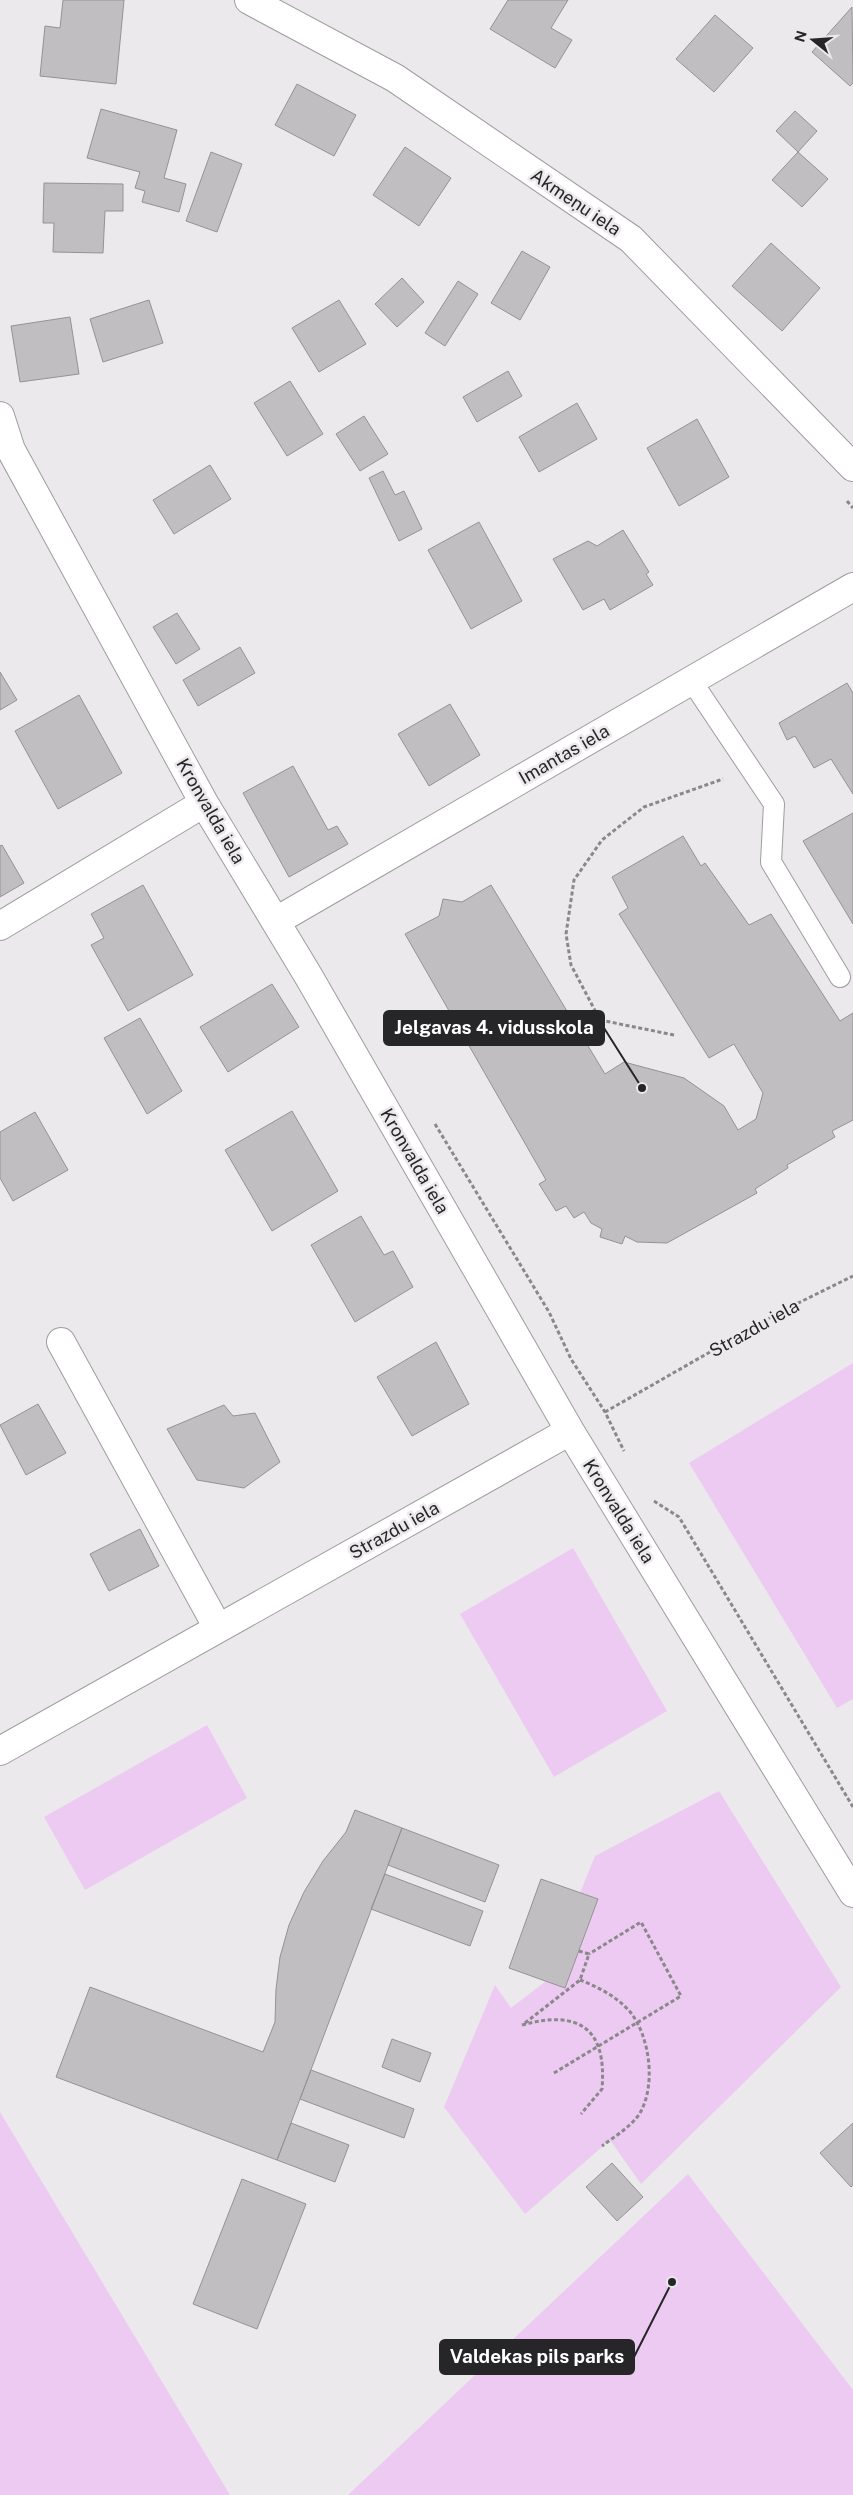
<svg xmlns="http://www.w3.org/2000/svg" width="853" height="2495" font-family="'Public Sans',sans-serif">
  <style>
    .green { fill: #eccaf2 }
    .building { fill: #c1bec1; stroke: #949295 }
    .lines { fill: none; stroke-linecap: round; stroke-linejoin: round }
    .service-casing { stroke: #9f9c9f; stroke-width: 22 }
    .minor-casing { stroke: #9f9c9f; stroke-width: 30 }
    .path { stroke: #8a888a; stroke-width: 3; stroke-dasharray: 4 2.5; stroke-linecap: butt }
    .service { stroke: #fff; stroke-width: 20 }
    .minor { stroke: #fff; stroke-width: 28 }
    .labels { text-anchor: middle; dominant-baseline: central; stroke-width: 5; stroke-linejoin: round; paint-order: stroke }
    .street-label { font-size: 18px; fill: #262527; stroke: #ece9ec }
    .leader { fill: none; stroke: #262527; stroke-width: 2 }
    .callout-dot { fill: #262527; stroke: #ece9ec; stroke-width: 2 }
    .callout { fill: #262527; stroke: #262527; stroke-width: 2 }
    .callout-label { font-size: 19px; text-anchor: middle; font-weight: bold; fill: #fff }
  </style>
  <rect width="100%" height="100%" fill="#ece9ec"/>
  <path class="green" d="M853,1363V1699L837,1708L689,1463Z
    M573,1548L667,1711L554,1777L460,1614Z
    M207,1725L247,1798L85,1890L44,1817Z
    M719,1791L841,1987L641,2184L610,2140L525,2214L444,2107L495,1985L511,2008L546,1981L565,1988L598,1899L580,1893L595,1856Z
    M0,2112L230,2495H0Z
    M688,2174L853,2390V2495H348Z"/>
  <path class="building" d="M63,0H124L116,84L40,76L45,26L60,28Z
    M508,0H568L551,28L572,40L555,68L490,29Z
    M852,7L853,83L850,86L812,52Z
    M715,15L753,48L714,92L676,59Z
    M297,84L356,115L334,156L275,125Z
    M101,109L177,130L164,178L186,184L179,212L142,202L145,191L135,188L140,172L87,158Z
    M795,111L817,131L798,152L776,131Z
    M405,147L451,178L419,226L373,195Z
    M211,152L242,164L217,232L186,221Z
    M798,152L828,179L802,207L772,180Z
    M44,183L123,184V211H105L103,253L53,252L54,223H43Z
    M771,243L820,288L782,331L732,286Z
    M522,251L550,267L520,320L491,303Z
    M402,278L424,302L397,327L375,304Z
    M458,281L478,294L445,346L425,333Z
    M149,300L163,343L103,362L90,319Z
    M339,300L366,344L319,372L292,328Z
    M70,317L79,374L20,382L11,326Z
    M508,371L522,396L477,422L463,397Z
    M290,381L323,434L287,456L254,403Z
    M577,403L597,439L539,472L519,437Z
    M364,416L388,454L360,471L336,434Z
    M697,419L729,477L679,506L647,448Z
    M210,465L231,499L174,534L153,500Z
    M383,471L395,495L404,491L422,529L399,541L369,478Z
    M479,522L522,601L471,629L428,550Z
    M623,530L649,572L646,574L653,585L610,610L604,599L583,610L553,559L588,541L597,546Z
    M177,613L200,649L176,664L153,627Z
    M240,647L255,673L198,706L183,680Z
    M0,672L17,700L0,710Z
    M847,683L853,693V794L831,759L814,768L795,736L787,740L779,723Z
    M79,695L122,773L58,809L15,731Z
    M450,704L480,755L429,786L398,734Z
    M293,766L328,830L337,826L348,844L289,877L243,793Z
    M853,813V924L803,841Z
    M683,836L701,866L705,863L749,925L771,914L840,1021L853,1013V1120L832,1131L835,1137L787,1165L788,1168L755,1189L757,1193L667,1243L637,1242L625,1236L622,1244L600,1237L602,1229L591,1223L584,1212L574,1218L566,1206L556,1211L539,1184L546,1180L405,934L439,916L443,899L462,902L491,885L605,1074L624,1062L684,1078L724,1106L738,1130L756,1119L763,1093L734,1044L709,1058L619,914L628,908L612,877Z
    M2,845L24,883L0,897V846Z
    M143,885L193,975L128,1011L91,945L104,938L91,914Z
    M272,984L299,1027L228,1072L200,1027Z
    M140,1018L182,1091L147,1114L104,1038Z
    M292,1111L338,1191L272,1231L225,1150Z
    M35,1112L68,1170L13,1201L0,1178V1132Z
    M361,1216L384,1255L393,1251L413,1287L355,1322L311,1245Z
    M436,1342L469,1404L412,1436L377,1377Z
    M38,1404L66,1453L26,1475L0,1425Z
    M224,1405L233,1416L255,1413L280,1462L244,1488L197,1480L167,1429Z
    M140,1529L159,1566L109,1591L90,1554Z
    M355,1810L402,1828L277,2160L56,2077L90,1987L263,2052L275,2022L276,1989L280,1957L289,1925L304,1892L323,1861L346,1832Z
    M402,1828L499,1865L485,1902L388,1865Z
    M385,1874L483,1911L470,1946L371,1909Z
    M541,1879L598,1899L565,1988L509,1968Z
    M392,2039L431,2053L420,2082L382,2067Z
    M311,2070L414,2109L404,2138L300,2099Z
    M291,2123L349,2145L335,2182L277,2160Z
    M853,2123V2185L851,2187L820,2153Z
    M612,2163L643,2197L617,2221L586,2187Z
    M242,2179L306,2204L257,2329L193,2304Z"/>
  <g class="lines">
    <g class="service-casing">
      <path id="service" d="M691,680L774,804L771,862L840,977"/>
    </g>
    <g class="minor-casing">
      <path id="minor" d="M249,0L395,78L631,239L853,467
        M0,416L11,450L204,803L309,977L570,1431L853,1893
        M276,921L853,587
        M0,926L204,803
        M61,1342L218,1628
        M0,1751L570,1431"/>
    </g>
    <path class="path" d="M847,501L853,508
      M674,1035L600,1020L571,965L566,934L574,880L602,840L644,807L723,779
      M435,1124L549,1312L571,1359L605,1412L624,1451
      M605,1412L780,1312L853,1276
      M654,1501L679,1517L853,1807
      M580,1980C598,1987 618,1997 631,2013C650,2038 656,2085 640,2113C631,2127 615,2136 602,2146
      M525,2023L580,1980L589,1954L579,1951
      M522,2025C580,2009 607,2029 602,2089L581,2114
      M554,2073L681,1996L641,1922L589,1954"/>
    <use href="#service" class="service"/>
    <use href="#minor" class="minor"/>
  </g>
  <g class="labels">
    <g class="street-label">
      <text transform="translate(576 202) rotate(34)">Akmeņu iela</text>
      <text transform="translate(564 754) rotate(-30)">Imantas iela</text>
      <text transform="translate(211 811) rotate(60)">Kronvalda iela</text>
      <text transform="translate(415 1161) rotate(60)">Kronvalda iela</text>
      <text transform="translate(754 1328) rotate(-29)">Strazdu iela</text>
      <text transform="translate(619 1511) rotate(58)">Kronvalda iela</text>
      <text transform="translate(394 1530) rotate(-29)">Strazdu iela</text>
    </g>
  </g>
  <path class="leader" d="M642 1088L604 1028M672 2282L634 2357"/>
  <g class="callout-dot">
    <circle cx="642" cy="1088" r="5"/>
    <circle cx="672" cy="2282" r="5"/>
  </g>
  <g class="callout">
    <rect x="384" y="1011" width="220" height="34" rx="5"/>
    <rect x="440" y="2340" width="194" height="34" rx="5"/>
  </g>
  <g class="callout-label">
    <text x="494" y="1034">Jelgavas 4. vidusskola</text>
    <text x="537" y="2363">Valdekas pils parks</text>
  </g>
  <g transform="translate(813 40) rotate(287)" stroke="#ece9ec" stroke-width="4" paint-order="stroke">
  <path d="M0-4L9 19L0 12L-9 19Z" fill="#262527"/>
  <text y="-8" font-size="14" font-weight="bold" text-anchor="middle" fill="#262527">N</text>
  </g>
</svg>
